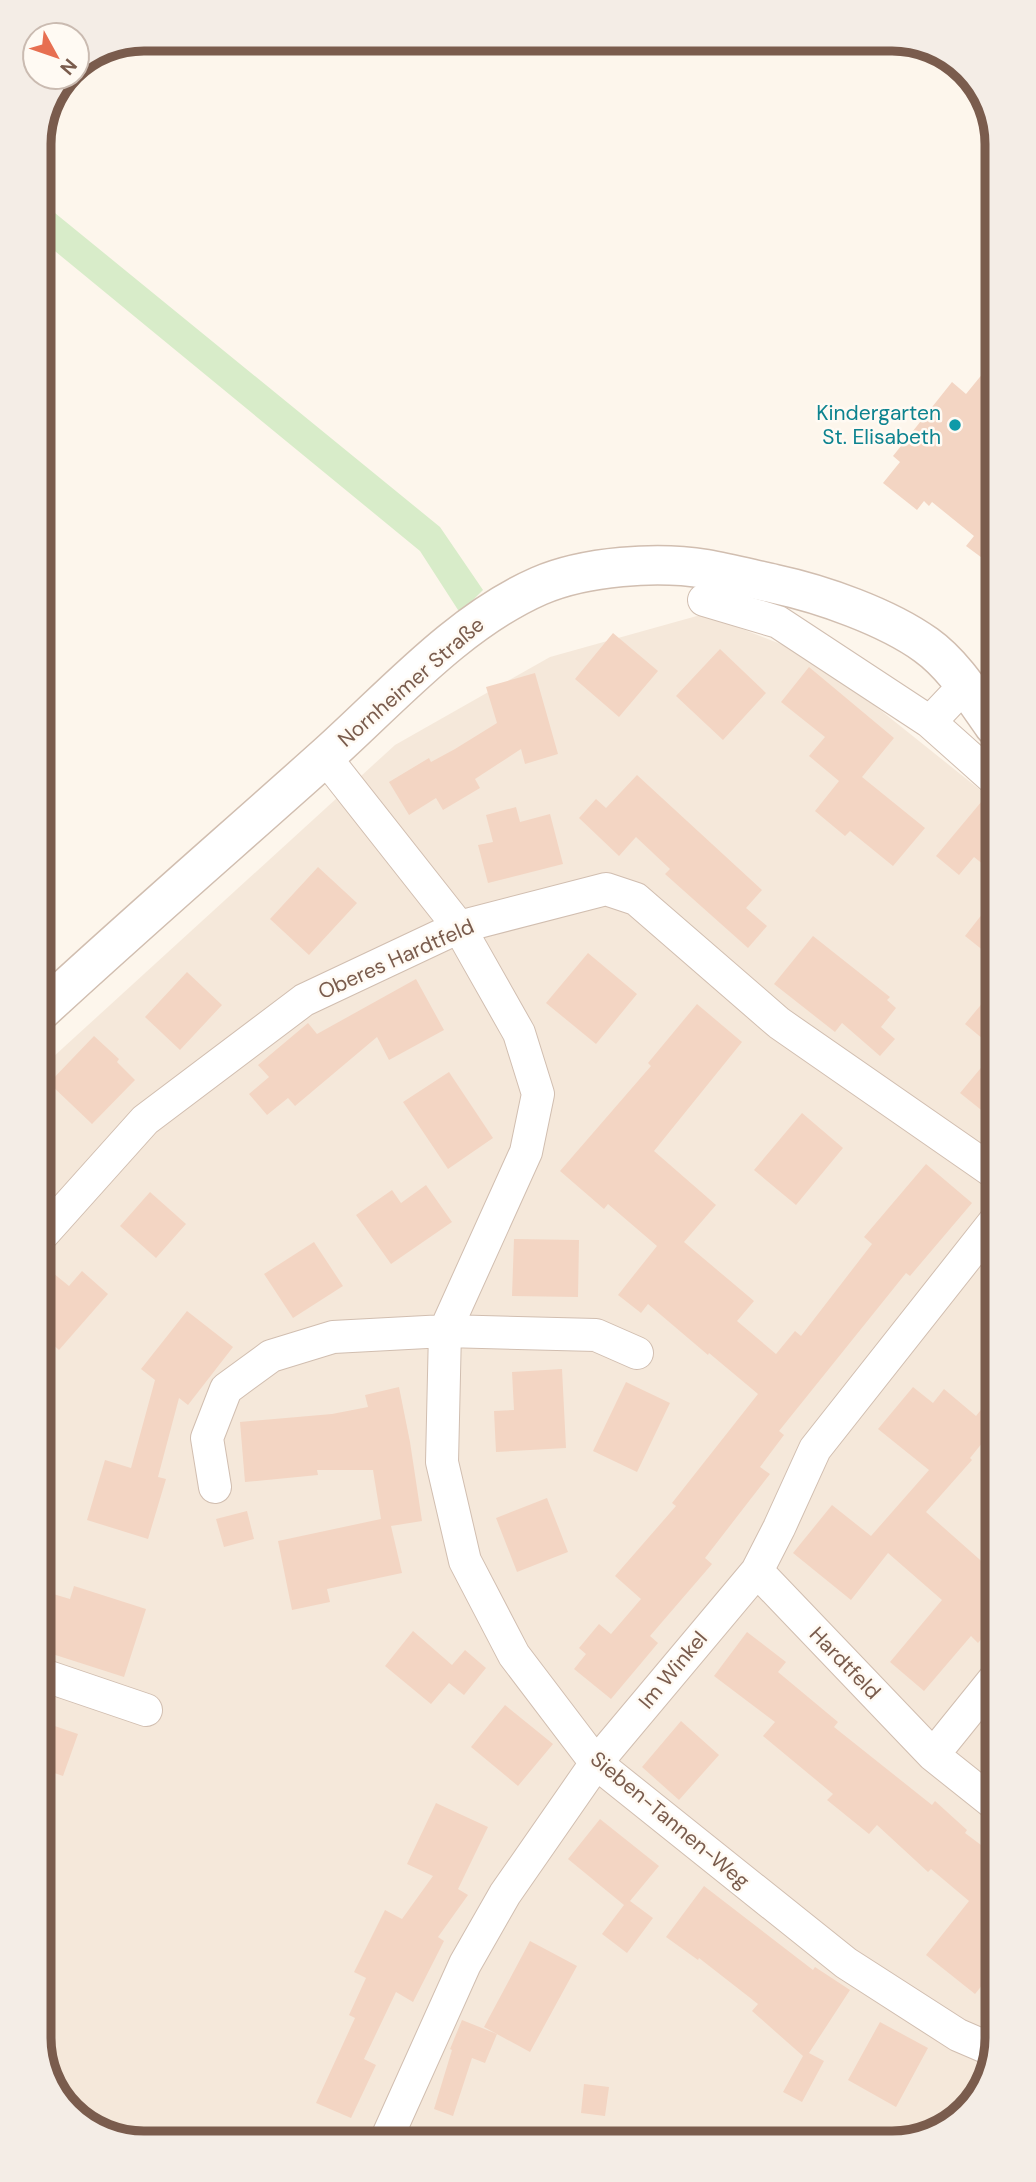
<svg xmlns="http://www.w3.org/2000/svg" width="1036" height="2182" font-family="'DM Sans',sans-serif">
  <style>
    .residential { fill: #f5e8da }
    .grass { fill: #d8ecc9 }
    .building { fill: #f3d5c3 }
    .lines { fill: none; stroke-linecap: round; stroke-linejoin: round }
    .minor-casing { stroke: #d1beb0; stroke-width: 34 }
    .tertiary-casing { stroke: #d1beb0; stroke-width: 41 }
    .minor { stroke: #fff; stroke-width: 32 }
    .tertiary { stroke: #fff; stroke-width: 38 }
    .culture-dot { fill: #0f9aa8; stroke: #fffaf3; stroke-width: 2.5 }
    .labels { text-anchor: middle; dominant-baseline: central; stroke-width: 5; stroke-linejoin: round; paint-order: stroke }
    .culture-label { font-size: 21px; fill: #0d838f; stroke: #fffaf3; text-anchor: end }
    .street-label { font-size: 21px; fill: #7a5c4d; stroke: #fffaf3 }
    .rim { fill: none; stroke: #7a5c4d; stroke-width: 9 }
  </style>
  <rect width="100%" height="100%" fill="#fdf6ec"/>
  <path class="residential" d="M704,614L814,657L994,801L997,2038L976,2102L926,2138L137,2143L80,2121L44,2072L41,1068L395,745L550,657Z"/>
  <path class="grass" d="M39,200L440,527L483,590L460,613L420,551L39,238Z"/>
  <path class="building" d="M993,361V566L966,546L974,536L932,502L929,506L924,501L917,510L883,483L900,462L893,456L952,382L966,394Z
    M613,633L658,671L619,717L575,679Z
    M720,649L766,693L723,740L676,696Z
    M809,667L894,738L862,777L925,828L893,866L850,831L845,836L815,811L839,781L809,756L825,737L781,702Z
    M535,673L558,754L525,764L521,749L475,779L480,788L443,810L436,798L409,815L389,782L429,758L431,762L455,749L497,723L486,687Z
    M637,775L762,890L746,908L767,926L748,948L665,874L670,869L636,837L619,856L579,818L596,799L606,808Z
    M987,795L994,797V873L974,857L959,875L936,856Z
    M516,807L520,822L550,814L563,864L488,883L478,845L493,842L486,815Z
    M318,867L357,903L309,955L270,919Z
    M994,899V959L965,936Z
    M813,936L890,997L887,1000L896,1008L881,1027L895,1039L880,1056L842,1023L835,1032L774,984Z
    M588,953L637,994L596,1044L546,1003Z
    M187,972L222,1005L180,1050L145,1017Z
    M416,979L444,1030L389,1060L377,1037L295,1106L288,1098L267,1115L249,1094L269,1077L258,1065L308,1023L317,1034Z
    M994,989V1027L995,1049L965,1024Z
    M697,1004L742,1042L654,1151L716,1205L684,1242L754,1301L737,1321L776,1354L795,1331L801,1336L872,1244L864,1237L926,1164L972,1203L910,1276L906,1273L779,1431L784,1435L760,1467L770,1474L705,1558L712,1564L650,1636L658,1643L611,1699L574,1669L586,1654L579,1648L599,1624L611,1634L641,1599L615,1576L676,1506L672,1503L758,1394L709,1353L708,1355L648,1304L641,1313L618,1295L657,1246L608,1204L604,1209L560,1171L651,1066L648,1063Z
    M94,1036L119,1059L117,1062L135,1080L92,1124L49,1083Z
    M995,1051V1121L960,1093Z
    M449,1072L493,1138L448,1169L403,1102Z
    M802,1113L843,1148L796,1205L754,1170Z
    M426,1185L452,1222L391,1264L356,1215L392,1190L401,1203Z
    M150,1192L186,1224L156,1258L120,1226Z
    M514,1239L579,1240L578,1297L512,1296Z
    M314,1242L343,1286L293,1318L264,1274Z
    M82,1271L108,1294L59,1350L42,1335V1285L53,1273L69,1286Z
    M187,1311L233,1347L188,1405L179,1398L158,1477L166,1479L148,1539L87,1520L105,1460L131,1468L155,1380L141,1369Z
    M562,1369L566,1448L496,1452L494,1411L514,1410L512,1372Z
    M626,1382L670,1403L637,1472L593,1451Z
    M399,1387L410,1442L422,1521L391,1526L402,1573L327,1589L330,1602L292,1610L278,1541L381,1519L373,1470H317L318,1475L245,1482L240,1422L332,1414L368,1407L365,1395Z
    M913,1387L933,1403L944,1389L976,1416L996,1391V1426L970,1458L972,1460L926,1512L996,1574V1597L986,1608L996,1617V1622L978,1643L971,1636L924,1691L890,1662L942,1600L888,1553L851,1600L793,1553L832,1505L871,1536L929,1470L878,1429Z
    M547,1498L568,1552L517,1572L496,1518Z
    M247,1511L254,1539L224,1547L216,1519Z
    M74,1586L146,1609L124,1677L43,1651V1591L70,1599Z
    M413,1631L452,1665L465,1650L486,1668L464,1695L449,1683L431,1704L385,1666Z
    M747,1632L786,1662L778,1672L838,1722L834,1727L932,1805L935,1801L967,1830L965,1833L997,1857V1967L975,1994L926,1955L969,1901L931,1869L928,1872L877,1825L869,1834L827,1800L833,1794L763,1736L775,1722L714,1676Z
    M505,1705L553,1744L518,1786L471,1747Z
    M681,1721L719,1755L679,1800L642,1767Z
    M43,1722L78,1734L63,1776L43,1769Z
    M436,1803L488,1827L458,1889L468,1895L438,1937L444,1941L413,2002L396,1992L364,2059L376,2065L351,2118L316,2103L355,2018L349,2015L366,1978L354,1972L385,1910L402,1919L433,1876L407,1864Z
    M600,1819L659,1866L630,1901L653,1918L627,1953L602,1934L624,1905L568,1859Z
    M704,1886L813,1970L815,1967L850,1990L809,2053L824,2061L802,2102L783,2092L803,2056L752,2011L758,2004L699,1958L698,1960L666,1937Z
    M530,1941L577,1966L530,2052L484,2027Z
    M462,2020L497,2034L485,2063L472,2058L453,2116L434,2109L452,2050L450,2049Z
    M880,2022L928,2048L896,2107L848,2080Z
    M584,2084L609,2087L605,2116L581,2113Z"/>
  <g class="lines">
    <g class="minor-casing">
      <path id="minor" d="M704,600L778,622L930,722L994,779
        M930,722L965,685
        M325,757L459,927L519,1033L538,1094L526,1152L445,1331L442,1462L465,1561L514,1655L596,1763L846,1963L958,2035L993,2050
        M42,1235L145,1120L304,1000L459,927L606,889L636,899L779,1023L995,1173
        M215,1487L207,1438L226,1389L271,1356L333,1337L445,1331L596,1335L637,1353
        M757,1571L933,1755L997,1806
        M43,1675L146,1710
        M933,1755L996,1677
        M385,2142L465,1964L505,1894L596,1763L757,1571L779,1528L815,1449L995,1221"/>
    </g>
    <g class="tertiary-casing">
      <path id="tertiary" d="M41,1011C134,925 230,842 325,757C391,698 457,622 539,586C585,566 657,561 706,569C729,573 752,579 775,584C822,594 887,617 926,645C954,665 974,698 994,726"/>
    </g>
    <use href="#minor" class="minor"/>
    <use href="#tertiary" class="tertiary"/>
  </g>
  <circle class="culture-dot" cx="955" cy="425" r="7"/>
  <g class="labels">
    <g class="culture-label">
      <text x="941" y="413">Kindergarten<tspan x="941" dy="24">St. Elisabeth</tspan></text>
    </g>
    <g class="street-label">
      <text transform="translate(411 682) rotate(-41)">Nornheimer Straße</text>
      <text transform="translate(396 959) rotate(-24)">Oberes Hardtfeld</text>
      <text transform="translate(845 1663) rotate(46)">Hardtfeld</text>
      <text transform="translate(673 1670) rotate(-50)">Im Winkel</text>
      <text transform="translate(670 1820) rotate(40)">Sieben-Tannen-Weg</text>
    </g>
  </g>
  <path d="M0 0H1036V2182H0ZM144 51H892A93 93 0 0 1 985 144V2038A93 93 0 0 1 892 2131H144A93 93 0 0 1 51 2038V144A93 93 0 0 1 144 51Z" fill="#f4ede6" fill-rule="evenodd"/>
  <path class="rim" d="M144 51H892A93 93 0 0 1 985 144V2038A93 93 0 0 1 892 2131H144A93 93 0 0 1 51 2038V144A93 93 0 0 1 144 51Z"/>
  <g transform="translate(56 56) rotate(130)"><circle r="33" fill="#fffaf3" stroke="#cabbb1" stroke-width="2"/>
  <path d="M0-5L12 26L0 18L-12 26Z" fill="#e76f51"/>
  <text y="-10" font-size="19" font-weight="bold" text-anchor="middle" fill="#7a5c4d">N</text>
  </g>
</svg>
